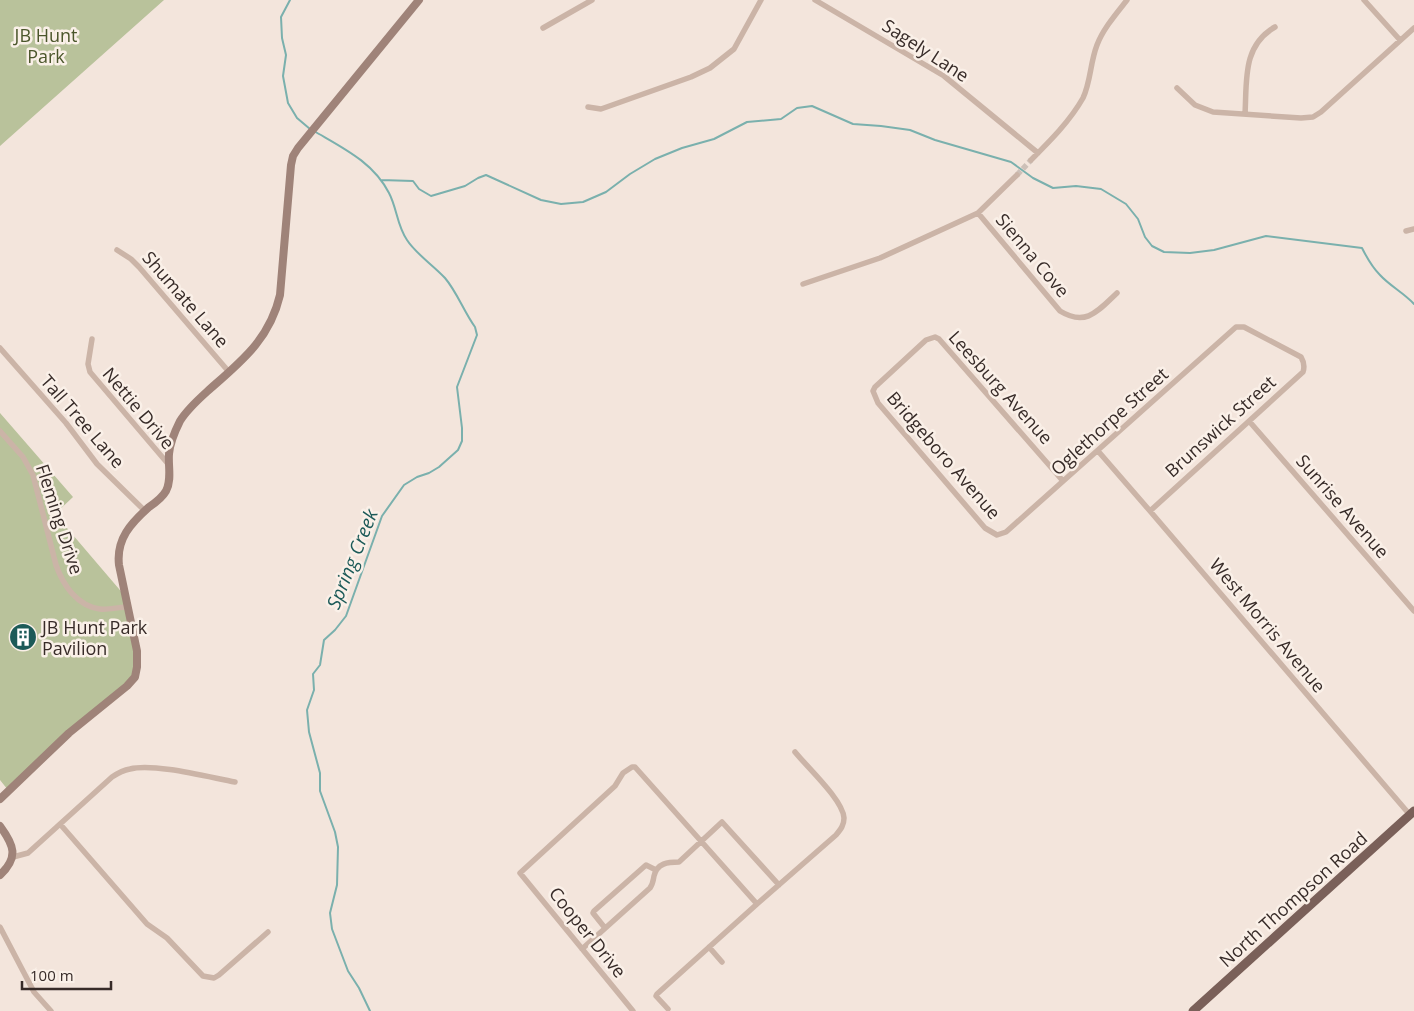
<svg xmlns="http://www.w3.org/2000/svg" width="1414" height="1011" font-family="'Open Sans',sans-serif">
  <style>
    .green { fill: #b9c29b }
    .lines { fill: none; stroke-linecap: round; stroke-linejoin: round }
    .stream { stroke: #7ab0ad; stroke-width: 2 }
    .street-tunnel { stroke: #cdc0b8; stroke-width: 5.5; stroke-dasharray: 5.5 3; stroke-linecap: butt }
    .street { stroke: #cbb4a7; stroke-width: 5.5 }
    .secondary { stroke: #9f8379; stroke-width: 8 }
    .primary { stroke: #7a6059; stroke-width: 9 }
    .labels { text-anchor: middle; dominant-baseline: central; stroke-width: 5; stroke-linejoin: round; paint-order: stroke }
    .park-label { font-size: 18px; fill: #4b562b; stroke: #faf0e8 }
    .street-label { font-size: 18px; fill: #372b28; stroke: #faf0e8 }
    .poi-label { font-size: 18px; fill: #372b28; stroke: #faf0e8; text-anchor: start }
    .water-label { font-size: 19px; font-style: italic; fill: #1c5a58; stroke: #faf0e8 }
  </style>
  <rect width="100%" height="100%" fill="#f3e5dc"/>
  <path class="green" d="M0,0H164L0,146Z
    M0,413L73,497L55,514L125,596L137,651L135,677L8,790L0,780Z"/>
  <g class="lines">
    <path class="stream" d="M290,0L281,17L282,38L286,55L283,76L288,103L297,118L310,129
      M314,131C343,148 373,162 389,193C397,208 397,226 407,240C416,254 433,265 445,278C457,292 464,312 475,327L477,335L457,387L462,428V441L458,450L439,467L429,473L417,477L404,485L382,516L346,616L335,630L324,640L320,665L313,674L314,690L307,710L309,732L320,773V791L335,832L338,847L337,885L330,913L332,929L348,971L359,988L370,1011
      M381,180L413,181L419,189L431,196L465,186L478,178L486,175L541,200L561,204L583,202L606,192L630,174L655,159L682,148L714,139L747,122L781,119L797,108L812,106L853,124L881,126L910,130L935,140L1011,162L1033,178L1053,188L1076,186L1101,189L1126,204L1138,219L1145,237L1152,246L1164,252L1190,253L1214,250L1266,236L1362,248C1367,258 1372,267 1380,275C1390,286 1404,293 1414,304"/>
    <path class="street-tunnel" d="M1017,175L1031,160"/>
    <path class="street" d="M815,0L944,76L1038,153
      M1364,0L1400,40
      M543,28L592,0
      M1177,88L1195,105L1213,112L1301,118L1313,117L1321,112L1414,28
      M588,107L601,109L691,77L710,68L734,49L761,0
      M1245,114C1247,81 1242,46 1275,27
      M1031,160C1050,141 1070,121 1083,98C1091,81 1090,63 1097,45C1103,29 1116,14 1127,0
      M978,213L1060,311C1086,327 1098,311 1117,293
      M1406,231L1414,229
      M117,250L131,259L139,267L229,372
      M803,284L880,258L978,213L1017,175
      M92,339L88,364L90,372L169,465
      M0,348L66,423L97,464L145,511
      M1249,421L1414,611
      M0,431L23,457L33,475L56,565C63,585 77,606 100,609C108,610 119,607 128,607
      M1098,451L1150,511L1410,815
      M1063,481L939,339L935,337L926,340L875,387L873,391L878,403L985,528L997,535L1006,532L1236,327H1244L1301,357C1304,362 1305,366 1303,372L1150,511
      M60,824L147,924L167,938L203,976L214,978L219,975L268,932
      M13,857L28,853L112,777C118,773 124,770 130,769C154,763 208,777 235,782
      M757,904L836,835C841,829 844,825 844,818C843,800 807,767 795,752
      M0,927L34,992L51,1011
      M605,928L593,913L594,911L646,865L656,870
      M709,947L722,962
      M582,949L650,888C653,884 653,881 654,876C657,863 668,862 679,862L722,822L779,885
      M633,1011L520,873L615,786L623,773L632,767H635L757,904L657,994L656,996L668,1009"/>
    <path class="secondary" d="M0,799L69,733L127,686L135,677L137,667V651L119,565C116,539 131,523 149,507C155,503 162,498 166,491C172,480 168,466 169,454C170,442 175,431 180,421C188,408 200,398 211,388C243,360 270,338 280,295L291,165L293,156L298,148L419,0
      M0,826C14,845 19,857 0,875"/>
    <path class="primary" d="M1193,1011L1414,811"/>
  </g>
  <defs>
    <g id="building-disc" transform="scale(1.4375)"><circle r="9.5" fill="#1c5a58" stroke="#faf0e8"/><path d="M-4-6H4V6H1V3H-1V6H-4ZM-2.5-4.3h1.7v1.8h-1.7ZM.8-4.3h1.7v1.8H.8ZM-2.5-1h1.7V.8h-1.7ZM.8-1h1.7V.8H.8Z" fill="#fff"/></g>
  </defs>
  <g fill-rule="evenodd">
    <use href="#building-disc" x="23" y="637"/>
  </g>
  <g class="labels">
    <g class="park-label">
      <text x="46" y="35">JB Hunt<tspan x="46" dy="21">Park</tspan></text>
    </g>
    <g class="street-label">
      <text transform="translate(926 50) rotate(33)">Sagely Lane</text>
      <text transform="translate(1033 255) rotate(50)">Sienna Cove</text>
      <text transform="translate(186 299) rotate(49)">Shumate Lane</text>
      <text transform="translate(1001 387) rotate(48)">Leesburg Avenue</text>
      <text transform="translate(139 408) rotate(50)">Nettie Drive</text>
      <text transform="translate(83 421) rotate(49)">Tall Tree Lane</text>
      <text transform="translate(1109 421) rotate(-42)">Oglethorpe Street</text>
      <text transform="translate(1220 426) rotate(-42)">Brunswick Street</text>
      <text transform="translate(944 455) rotate(49)">Bridgeboro Avenue</text>
      <text transform="translate(1343 506) rotate(49)">Sunrise Avenue</text>
      <text transform="translate(60 519) rotate(72)">Fleming Drive</text>
      <text transform="translate(1268 625) rotate(50)">West Morris Avenue</text>
      <text transform="translate(1293 899) rotate(-42)">North Thompson Road</text>
      <text transform="translate(588 932) rotate(51)">Cooper Drive</text>
    </g>
    <g class="poi-label">
      <text x="42" y="627">JB Hunt Park<tspan x="42" dy="21">Pavilion</tspan></text>
    </g>
    <g class="water-label">
      <text transform="translate(352 559) rotate(-68)">Spring Creek</text>
    </g>
  </g>
  <path d="M22 981v8h89v-8" fill="none" stroke="#372b28" stroke-width="2.5"/>
  <text x="30" y="981" font-size="15" fill="#372b28" stroke="#faf0e8" stroke-width="4" paint-order="stroke">100 m</text>
</svg>
